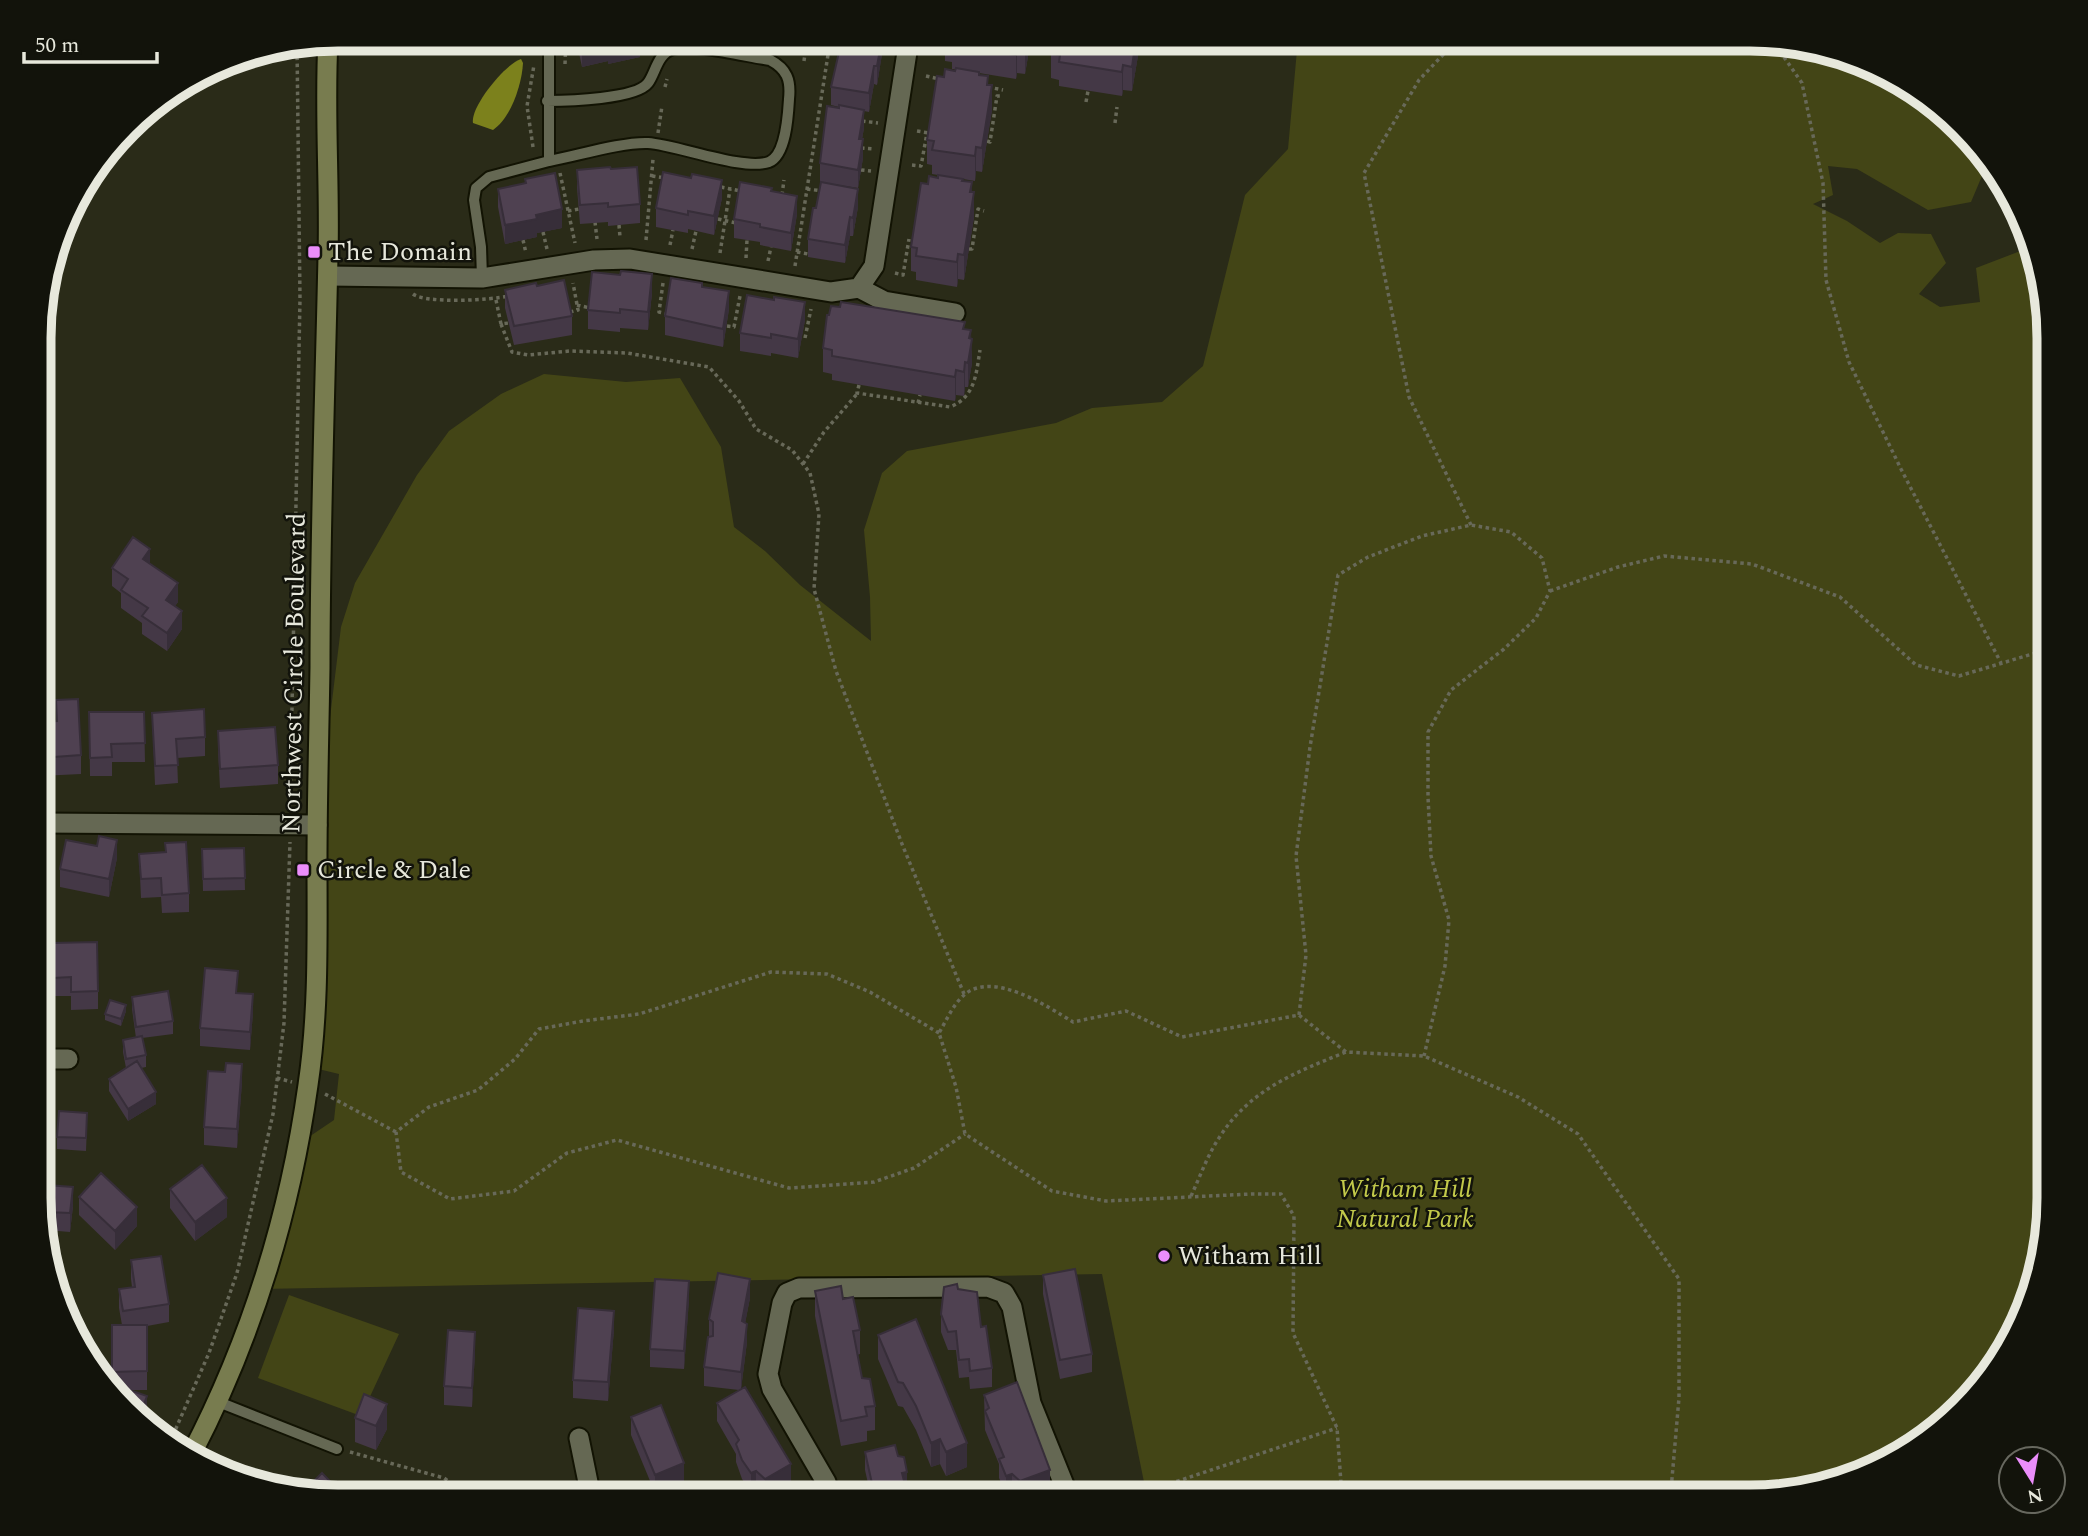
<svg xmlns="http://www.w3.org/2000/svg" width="2088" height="1536" font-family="Spectral,serif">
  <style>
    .green { fill: #434516 }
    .water { fill: #7c811c }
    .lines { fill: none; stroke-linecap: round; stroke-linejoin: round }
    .service-casing { stroke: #121303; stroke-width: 14 }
    .minor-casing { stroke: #121303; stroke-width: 23 }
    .secondary-casing { stroke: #121303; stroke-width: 23 }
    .path { stroke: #686959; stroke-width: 3.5; stroke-dasharray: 3.5 3.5; stroke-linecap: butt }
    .service { stroke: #656853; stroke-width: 10 }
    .minor { stroke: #656853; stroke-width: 19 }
    .secondary { stroke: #787c4f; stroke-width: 19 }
    .wall { fill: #443846 }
    .shaded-wall { fill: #372e39 }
    .building { fill: #4f4151; stroke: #372e39; stroke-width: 2 }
    .poi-dot { fill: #eb8dfb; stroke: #12130b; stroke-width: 2.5 }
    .labels { text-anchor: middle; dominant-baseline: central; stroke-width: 5; stroke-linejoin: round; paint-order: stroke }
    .poi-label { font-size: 26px; fill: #e7e8dc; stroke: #12130b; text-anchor: start }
    .street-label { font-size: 26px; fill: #e7e8dc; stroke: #12130b }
    .park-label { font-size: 26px; font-style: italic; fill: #c2c94a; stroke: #12130b }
    .rim { fill: none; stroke: #e7e8dc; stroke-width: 9 }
  </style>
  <rect width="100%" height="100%" fill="#2a2b18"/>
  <path class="green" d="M1298,39H1770L1864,61L1947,112L1987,164L1971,202L1928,210L1857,169L1828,166L1833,195L1813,204L1847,221L1880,243L1898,233L1931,234L1946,263L1919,294L1940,307L1980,302L1976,268L2023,250L2030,254L2049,337V459L2040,467L2049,493V1218L2027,1313L1976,1395L1882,1467L1750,1497H1147L1102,1274L260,1289L297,1145L334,1120L339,1074L310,1067L317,825L341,627L355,583L417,475L449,431L501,394L544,374L626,382L680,378L721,447L734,527L765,551L800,585L871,641L870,597L864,530L882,473L907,451L1056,423L1092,408L1162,402L1203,366L1245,195L1288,149Z
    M289,1295L399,1334L361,1416L258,1378Z"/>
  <path class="water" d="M521,59L523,63C522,84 511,118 493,130L473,123C470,107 505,64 521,59Z"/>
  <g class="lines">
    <g class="service-casing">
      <path id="service" d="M547,101C568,101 636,99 648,83C656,72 657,54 673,49C692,43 748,57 770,60C787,69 791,80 789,99C788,116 786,155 769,162C743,171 678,145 648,143C621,142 577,156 549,161V39
        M482,278L481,247L474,200L476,188L489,177L549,161
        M216,1401L337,1449"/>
    </g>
    <g class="minor-casing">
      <path id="minor" d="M328,276L482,278L594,260L630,259L831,292L859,288L874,266L909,39
        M859,288L884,301L955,313
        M40,823L317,825
        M40,1059H68
        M62,1302L70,1331
        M579,1438L591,1497
        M830,1497L826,1482L772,1389L768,1374L782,1303L787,1293L799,1288L988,1287L1004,1293L1012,1307L1031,1403L1069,1497"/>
    </g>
    <g class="secondary-casing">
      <path id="secondary" d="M191,1455C251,1340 290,1213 308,1085C319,1011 317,936 317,862C317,797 319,732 320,667C320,530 325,393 328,256C330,184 324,112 328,40"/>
    </g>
    <path class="path" d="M809,39L845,44
      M1458,39L1419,80L1364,173L1409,397L1471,525
      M1772,40L1802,83L1823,183L1826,280L1849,362L1901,469L2001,663
      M567,47L577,46
      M804,61L807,39
      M565,64L566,39
      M926,76L939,79
      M665,87L667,79
      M988,87L1003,90
      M1086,102L1088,91
      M862,121L878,123
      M1115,123L1117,107
      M917,131L929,133
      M658,133L662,106
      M987,141L990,142L997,96H1002
      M533,147L527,106L534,65
      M861,148L874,149
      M912,165L921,166L927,133
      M861,170L871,171
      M560,173L575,243
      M652,176L665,178
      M721,187L741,191
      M807,189L823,191
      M782,195L784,180
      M568,211L579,209
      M718,219L736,223
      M595,222L597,239
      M619,225L620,237
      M543,232L547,249
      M523,240L526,253
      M646,240L653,159
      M670,245L673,230
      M692,249L696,231
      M969,249H972L978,209L984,211
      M797,252L808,254
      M720,253L730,189
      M746,258L747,240
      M768,261L771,247
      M795,266L830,42
      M895,273L903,275L909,239
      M663,283L659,312L668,314
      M413,294C426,304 491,300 509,296
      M496,300L501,324L509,323
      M577,305L590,308
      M570,312L578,310L573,283
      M501,324L512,352L528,355L570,351L627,353L709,367L739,401L756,429L792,450L810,473L819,514L814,589L836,671L902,844L964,994
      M727,326L734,327L740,296
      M805,338L811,309
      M859,385L857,393L950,407C975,397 976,375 980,350
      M918,403L920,395
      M803,464L824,432L857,394
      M1550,591L1618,567L1664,556L1752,564L1840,597L1916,665L1959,676L2049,649
      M290,809L300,299L297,45
      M1299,1015L1306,955L1296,856L1310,747L1338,575L1368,557L1422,536L1471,525L1511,532L1542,558L1550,591L1536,618L1504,649L1451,690L1428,732V797L1431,856L1449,920L1445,966L1424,1056
      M939,1033L870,992L827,974L771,972L639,1014L583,1021L539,1029L515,1059L478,1090L429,1107L396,1132L401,1172L450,1199L514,1191L567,1153L617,1140L789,1188L874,1182L914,1168L965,1134
      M277,1078L292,1082
      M325,1094L396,1132
      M1191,1196C1200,1177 1207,1156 1219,1138C1249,1090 1296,1072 1346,1052
      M170,1442L209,1353L237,1273L273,1114L284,1023L290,842
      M350,1452L444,1478L470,1497
      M1671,1490L1694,1497
      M1130,1497L1337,1428
      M1342,1497L1337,1428L1293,1333L1294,1216L1281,1194H1251L1106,1201L1052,1191L965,1134L956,1087L939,1033C946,1021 953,1005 963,996C991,969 1047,1006 1073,1022L1126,1011L1182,1037L1299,1015L1346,1052L1424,1056L1518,1097L1578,1134L1679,1279V1398L1671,1490L1667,1497"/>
    <use href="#service" class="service"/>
    <use href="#minor" class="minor"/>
    <use href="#secondary" class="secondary"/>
  </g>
  <path class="wall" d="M576,39H640V57L608,64V61L582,67Z
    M945,39H1031L1025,74L1017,73L1016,79L979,73V75L988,85L992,110L982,172L976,171L975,181L963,179V181L972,192L974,217L964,280L958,279L957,287L916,280V272L911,271V247L928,184L938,178V175L932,174V165L927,164V140L944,77L955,71L956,69H952V62L945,61Z
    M1139,39V50L1132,91L1123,90L1122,96L1059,86V80L1051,78V54Z
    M1141,39H1156V44L1142,46Z
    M882,54L877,85L874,84L869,112L864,111V128L862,139L863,158L858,188L820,182V163L839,107L831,105V87Z
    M611,169L640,204V223L608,226V222L580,224L577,188V170Z
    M525,179L562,228L537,233V237L505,244L498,207V189L525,183Z
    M772,191L797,214L791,251L760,245V242L734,238V219Z
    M722,198L714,235L688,229V233L656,227V208Z
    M858,207L853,236H850L845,263L808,257V239Z
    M537,286L572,316V335L514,345L505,308V290Z
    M702,287L729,309L723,347L665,335V316Z
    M652,293L648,330L620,328V332L588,329V310Z
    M805,320L798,358L771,353V356L740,351V333Z
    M965,329L971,339L972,363L968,387H965L964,396L956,395L955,401L832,380V374L823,372V348Z
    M150,564L178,602L175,606L182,629L167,651L142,634V623L121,608V593L112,586V568Z
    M56,700L81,755V774L40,776V722L57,721Z
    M89,712H144L145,762H112V776H90Z
    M152,713L205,737V756L177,758L178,783L155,785Z
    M218,731L278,765V784L220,788L218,749Z
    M165,843L189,893V912L162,913L161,897L141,898L139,854L165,852Z
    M244,848L245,890L203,891L202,849Z
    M117,858L109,897L60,887V869Z
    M52,943L98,991V1009L71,1010V996H53Z
    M237,993L253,1012L250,1050L200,1046V1028Z
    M132,997L173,1021V1034L142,1038L146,1055V1067L141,1068L156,1104L128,1121L109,1091V1079L126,1068L123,1052V1040L136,1038L132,1009Z
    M126,1011L121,1026L105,1020V1014Z
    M39,1080L43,1125V1143L39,1144Z
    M242,1082L237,1148L204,1145V1127Z
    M87,1125L86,1151L57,1149V1137Z
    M39,1169L49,1185L73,1206L70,1232L46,1230V1221H40Z
    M170,1189L227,1217L195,1241L170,1208Z
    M79,1197L137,1226L115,1250L79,1215Z
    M131,1260L169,1304V1322L147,1326V1390H129L147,1415L143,1425L112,1386V1325H122L119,1308V1289L132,1287L131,1279Z
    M1043,1275L1092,1354V1372L1060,1379L1043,1294Z
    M958,1289L981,1327L992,1368V1387L970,1389L969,1377L959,1378L956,1350H948L941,1332V1314Z
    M815,1291L843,1299L860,1330V1354L857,1355L862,1378L875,1406V1430L867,1431V1441L841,1446L815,1316Z
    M750,1298L745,1323L747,1342L741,1389L791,1482L766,1497H764L756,1490L751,1491L742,1479L736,1462V1454L717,1421V1403L739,1390L704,1386V1367L709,1336V1319Z
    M689,1299L684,1369L650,1367V1349Z
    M614,1329L608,1401L573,1398V1380Z
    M878,1335L967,1467L946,1476L940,1464L931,1467L916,1430L903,1407L898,1406L878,1359Z
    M475,1351L472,1407L444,1405V1386Z
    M984,1395L1050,1488L1027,1497H1018L1012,1492L1006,1494L999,1478V1464L985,1430Z
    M631,1417L684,1482L655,1493L631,1435Z
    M355,1418L387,1429L376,1450L355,1442Z
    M865,1452L907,1490H906L908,1497H871L865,1470Z"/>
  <path class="shaded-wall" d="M640,39V57L608,64V46Z
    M882,39V54L877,85V66Z
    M1026,39H1031L1025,74V49Z
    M1136,39H1139V50L1132,91V67Z
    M608,42V61L582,67V48Z
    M1017,48V73L1016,79V55Z
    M1123,65V90L1122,96V72Z
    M874,66V84L869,112V93Z
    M992,85V110L982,172V148Z
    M864,110V128L859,157V139Z
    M863,139V158L858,188V170Z
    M976,147V171L975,181V156Z
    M722,180V198L714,235V216Z
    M972,182V207L974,192V217L964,280V255Z
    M858,189V207L853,236V218Z
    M797,196V214L791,251V233Z
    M562,209V228L537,233V237L505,244V225L536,215Z
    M850,217V236L845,263V245Z
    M958,254V279L957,287V262Z
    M652,274V293L648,330V312Z
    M729,291V309L723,347V329Z
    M805,302V320L798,358V339Z
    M971,330L972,363L968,387V363Z
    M965,362V387L964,396V372Z
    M956,370V395L955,401V377Z
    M150,549V567L143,559Z
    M178,583V602L166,618V600Z
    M182,611V629L167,651V633Z
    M117,840V858L109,897V879Z
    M253,994V1012L250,1050V1032Z
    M126,1005V1011L121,1026V1019Z
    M242,1064V1082L237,1148V1129Z
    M156,1092V1104L128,1121V1109Z
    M73,1187V1206L70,1232V1213Z
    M227,1198V1217L195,1241V1222Z
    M137,1207V1226L115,1250V1231Z
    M750,1279V1298L742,1340V1321Z
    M689,1281V1299L684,1369V1351Z
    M614,1311V1329L608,1401V1382Z
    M747,1324V1342L741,1390V1372Z
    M475,1332V1351L472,1407V1388Z
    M147,1396V1415L143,1425L138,1420Z
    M387,1404V1429L376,1450V1426Z
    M940,1439V1464L931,1467V1443Z
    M967,1443V1467L946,1476V1452Z
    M684,1463V1482L655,1493V1475Z
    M791,1464V1482L765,1497V1479Z
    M1050,1470V1488L1027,1497H1020V1481Z
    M756,1471V1490L751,1491V1473Z
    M907,1472V1490L902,1491V1473Z
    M1012,1474V1492L1006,1494V1476Z"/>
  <path class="building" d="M580,39H638L608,46V42L582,48Z
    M842,39H882L877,66H874L869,93L831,87Z
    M953,39H1026L1025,49L1017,48L1016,55L952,44Z
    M1053,39H1136L1132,67L1123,65L1122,72L1059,62L1060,55L1051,54Z
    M956,68L979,72V75L988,76L987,85H992L982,148L976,147L975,156L932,150L934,141L927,140L937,76L944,77L945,69L955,71Z
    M839,105L864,110L859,139H863L858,170L820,163L827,106L839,108Z
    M610,167L611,169L637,167L640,204L608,207V203L580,205L577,170Z
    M663,172L691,178L692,174L722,180L714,216L688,211V215L656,208Z
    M555,173L562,209L536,215L537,219L505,225L498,189L526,183L525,179Z
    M938,175L963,179L962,181L972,182L970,192H974L964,255L958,254L957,262L916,256L917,248L911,247L921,183L928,184L929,176L938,178Z
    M740,182L772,188L771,191L797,196L791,233L760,227V224L734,219Z
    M821,182L858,189L853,218L850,217L845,245L808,239L813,208H816Z
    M621,271L652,274L648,312L620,309V313L588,310L592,272L620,275Z
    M671,278L702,283V287L729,291L723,329L665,316Z
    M564,280L572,316L514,326L505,290L536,283L537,286Z
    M747,295L774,300V297L805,302L798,339L771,334V338L740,333Z
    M841,302L965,322L963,329L971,330L969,338L972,339L968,363L965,362L964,372L956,370L955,377L832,356V350L823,348L827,315H829L831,306L840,307Z
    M133,537L150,549L143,559L178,583L166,600L182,611L167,633L142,616L148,608L121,590L128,579L112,568Z
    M78,699L81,755L40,758V722L57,721L56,700Z
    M204,709L205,737L176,739L178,765L155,766L152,713Z
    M89,712H144L145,743L111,744L112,757L90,758Z
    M275,727L278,765L220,769L218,731Z
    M99,836L117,840L109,879L60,869L66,840L97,846Z
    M186,842L189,893L162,895L161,878L141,879L139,854L166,852L165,843Z
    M244,848L245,878L203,879L202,849Z
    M97,942L98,991L71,992V977L53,978L52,943Z
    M205,968L238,971L236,993L253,994L250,1032L200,1028Z
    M168,991L173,1021L136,1027L132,997Z
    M110,1000L126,1005L121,1019L105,1014Z
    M142,1036L146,1055L126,1059L123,1040Z
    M137,1061L156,1092L128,1109L109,1079Z
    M226,1063L242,1064L237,1129L204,1127L208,1071L225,1072Z
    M39,1080L43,1125H39Z
    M59,1111L87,1113L86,1138L57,1137Z
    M202,1165L227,1198L195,1222L170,1189Z
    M39,1169L49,1170L47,1185L73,1187L70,1213L46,1212V1203L39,1202Z
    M101,1173L137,1207L115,1231L79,1197Z
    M161,1256L169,1304L123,1311L119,1289L135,1287L131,1260Z
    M1075,1269L1092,1354L1060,1360L1043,1275Z
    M718,1273L750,1279L742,1321L747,1324L741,1372L704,1367L708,1337L713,1336V1322L709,1319Z
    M655,1279L689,1281L684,1351L650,1349Z
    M957,1284L958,1289L977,1292L981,1327L986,1326L992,1368L970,1371L969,1359L959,1360L956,1331L948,1332L941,1314L944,1287Z
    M841,1286L843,1299L853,1297L860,1330L853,1331L862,1378L870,1379L875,1406L865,1407L867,1416L841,1421L815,1291Z
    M578,1308L614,1311L608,1382L573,1380Z
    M916,1319L967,1443L946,1452L940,1439L931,1443L916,1406L903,1383L898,1382L878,1335Z
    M112,1325H147V1371L112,1372Z
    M448,1330L475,1332L472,1388L444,1386Z
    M1017,1382L1050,1470L1020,1481L1012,1474L1006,1476L999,1459L1004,1457L985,1411L989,1408L984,1395Z
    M115,1385L147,1396L138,1420L114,1388Z
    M745,1387L791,1464L765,1479L756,1471L751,1473L742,1460L736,1444L739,1440L717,1403Z
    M364,1394L387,1404L376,1426L355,1418Z
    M661,1405L684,1463L655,1475L631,1417Z
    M895,1445L898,1456L904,1457L907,1472L902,1473L908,1497H875L865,1452Z
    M322,1473L345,1497H318L305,1494L303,1492Z
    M817,1487L819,1497H793L792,1494Z"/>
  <g class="poi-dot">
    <rect x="307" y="245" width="14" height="14" rx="3.5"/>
    <rect x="296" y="863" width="14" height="14" rx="3.5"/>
    <circle cx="1164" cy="1256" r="7"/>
  </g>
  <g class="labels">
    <g class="poi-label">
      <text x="328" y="252">The Domain</text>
      <text x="317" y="870">Circle &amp; Dale</text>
      <text x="1178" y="1256">Witham Hill</text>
    </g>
    <g class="street-label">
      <text transform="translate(294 673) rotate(-89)">Northwest Circle Boulevard</text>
    </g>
    <g class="park-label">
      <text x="1405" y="1189">Witham Hill<tspan x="1405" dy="30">Natural Park</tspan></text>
    </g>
  </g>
  <path d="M0 0H2088V1536H0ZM338 51H1750A287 287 0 0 1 2037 338V1198A287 287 0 0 1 1750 1485H338A287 287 0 0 1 51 1198V338A287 287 0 0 1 338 51Z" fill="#12130b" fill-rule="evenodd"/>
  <path class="rim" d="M338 51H1750A287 287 0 0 1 2037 338V1198A287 287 0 0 1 1750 1485H338A287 287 0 0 1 51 1198V338A287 287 0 0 1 338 51Z"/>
  <g transform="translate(2032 1480) rotate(169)"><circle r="33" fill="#12130b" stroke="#67685f" stroke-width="2"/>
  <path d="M0-5L12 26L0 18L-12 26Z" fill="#eb8dfb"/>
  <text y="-10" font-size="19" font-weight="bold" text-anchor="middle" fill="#e7e8dc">N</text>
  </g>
  <path d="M24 52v10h133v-10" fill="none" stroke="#e7e8dc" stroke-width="3.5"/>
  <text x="35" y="52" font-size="21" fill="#e7e8dc" stroke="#12130b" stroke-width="5" paint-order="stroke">50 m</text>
</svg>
